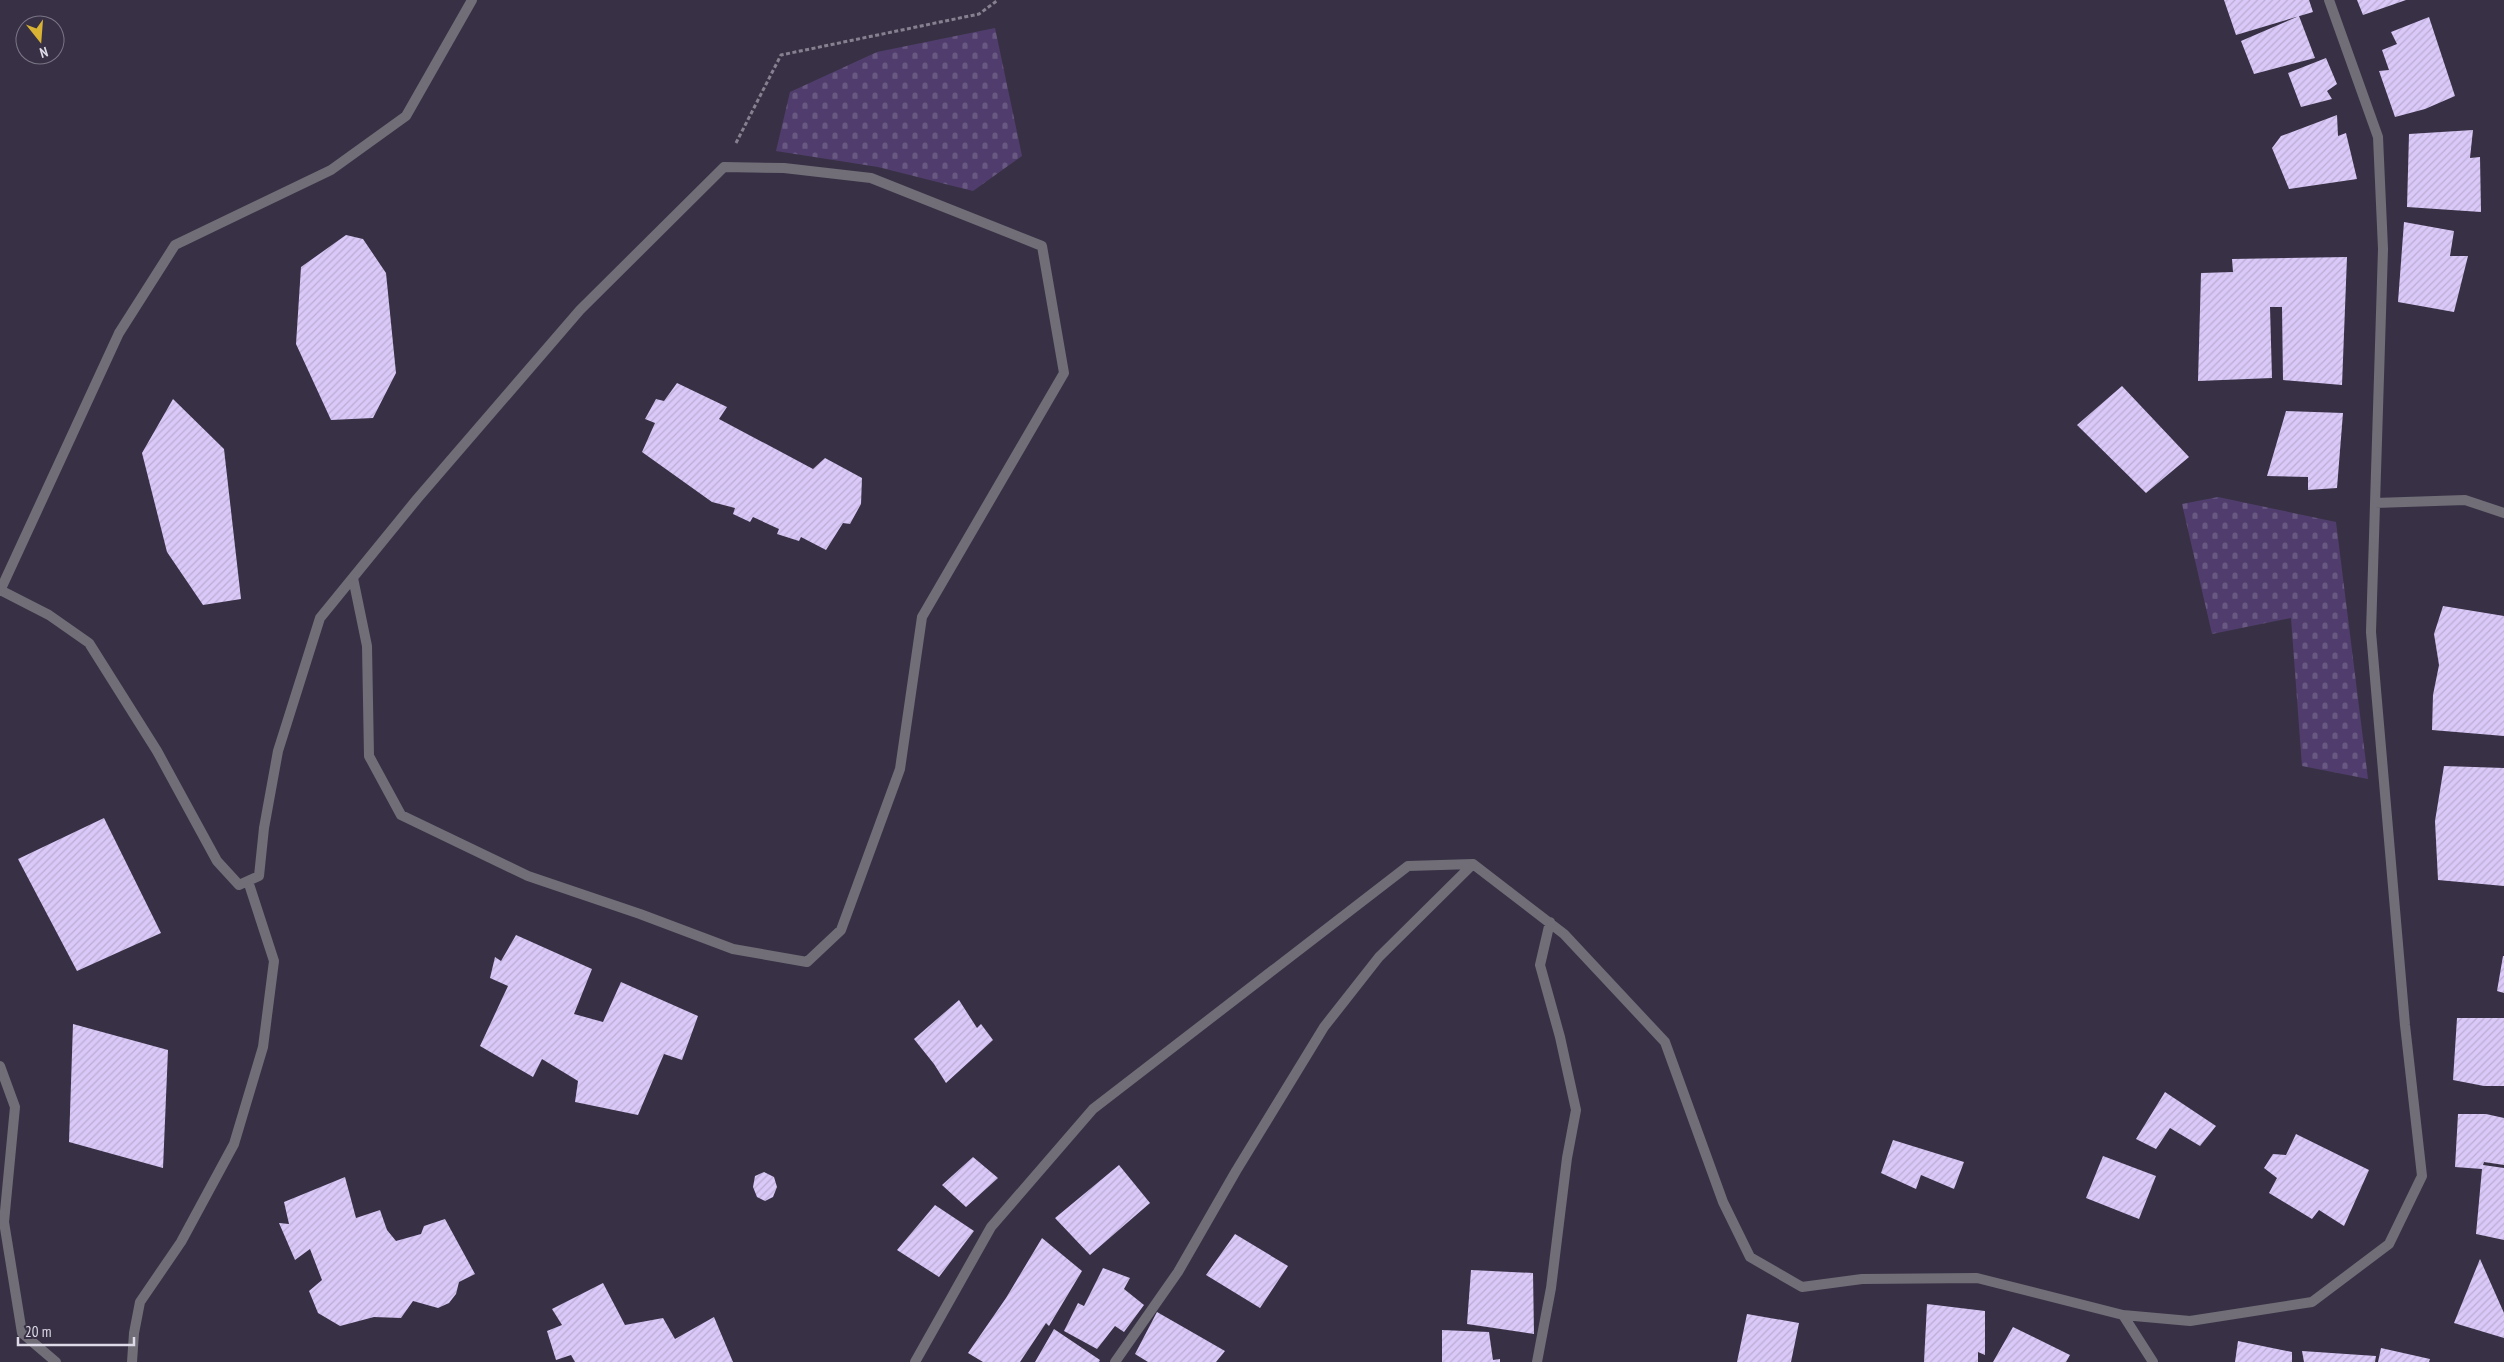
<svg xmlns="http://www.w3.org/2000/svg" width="2504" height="1362" font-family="'PT Sans Narrow',sans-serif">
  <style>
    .cemetery { fill: url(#cemetery-stones) }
    .building { fill: url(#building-hatch) }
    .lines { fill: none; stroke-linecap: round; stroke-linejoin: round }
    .path { stroke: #868091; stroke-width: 3; stroke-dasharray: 4 2.5; stroke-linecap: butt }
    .minor { stroke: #716e78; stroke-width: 10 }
  </style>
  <defs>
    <pattern id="cemetery-stones" width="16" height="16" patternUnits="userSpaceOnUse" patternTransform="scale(1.25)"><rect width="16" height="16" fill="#503d6d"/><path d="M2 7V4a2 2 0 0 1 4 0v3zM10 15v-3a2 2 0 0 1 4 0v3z" fill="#695882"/></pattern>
    <pattern id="building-hatch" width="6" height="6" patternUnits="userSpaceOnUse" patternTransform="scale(1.25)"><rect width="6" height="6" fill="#d9c8f8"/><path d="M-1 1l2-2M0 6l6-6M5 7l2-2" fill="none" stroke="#bbadd4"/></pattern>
  </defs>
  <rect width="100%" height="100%" fill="#383145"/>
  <path class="cemetery" d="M995,28L1022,156L973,191L878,167L776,151L790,92L877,52Z
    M2218,497L2336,522L2368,779L2302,766L2291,618L2212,634L2182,504Z"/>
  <path class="building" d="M2224,0H2309L2313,12L2236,35Z
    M2357,0H2406L2363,15Z
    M2299,16L2315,58L2254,74L2241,41Z
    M2429,17L2455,96L2425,109L2395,117L2379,71L2389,70L2382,50L2397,44L2391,32Z
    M2326,58L2337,84L2327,91L2332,99L2301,107L2288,73Z
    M2337,115L2338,136L2346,133L2357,179L2289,189L2272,148L2281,136Z
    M2473,130L2470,158L2480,157L2481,212L2407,207L2409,134Z
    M2404,222L2454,231L2450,256H2468L2454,312L2398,302Z
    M346,235L363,239L386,273L396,373L373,418L331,420L296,344L301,267Z
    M2347,257L2342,385L2283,380L2282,307H2270L2272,378L2198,381L2201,273L2233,272L2232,259Z
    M677,383L727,407L719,419L813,469L825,458L862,478L861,504L850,524L843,523L826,550L801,537L799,541L777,534L779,529L753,517L750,522L733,514L735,508L712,502L642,452L655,423L645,419L656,399L664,401Z
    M2122,386L2189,457L2146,493L2077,425Z
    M173,399L224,449L241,599L203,605L167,552L142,453Z
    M2286,411L2343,413L2337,488L2308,490V477L2267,476Z
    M2443,606L2504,616V736L2432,730L2433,695L2439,665L2434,634Z
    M2444,766L2504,768V886L2438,880L2435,821Z
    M104,818L161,933L77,971L18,859Z
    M516,935L592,969L574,1014L603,1022L621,982L698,1016L682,1060L664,1054L638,1115L575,1102L578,1081L542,1059L533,1077L480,1046L508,986L490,978L495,957L501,961Z
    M2503,956H2504V993L2497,991Z
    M959,1000L977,1028L981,1024L993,1040L946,1083L934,1064L914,1039Z
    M2457,1018H2504V1086H2484L2453,1080Z
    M73,1024L168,1050L163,1168L69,1142Z
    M2165,1092L2216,1126L2200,1146L2170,1128L2156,1149L2136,1139Z
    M2458,1114H2486L2504,1118V1165L2484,1162L2483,1165L2504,1168V1240L2476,1234L2482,1169L2455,1167Z
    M2296,1134L2369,1170L2344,1226L2319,1210L2312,1219L2269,1193L2277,1178L2264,1168L2273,1154L2286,1155Z
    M1893,1140L1964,1162L1954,1189L1921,1175L1916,1189L1881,1173Z
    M2103,1156L2156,1176L2139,1219L2086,1198Z
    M973,1157L998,1178L966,1207L942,1185Z
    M1119,1165L1150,1203L1090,1255L1055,1218Z
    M764,1172L774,1177L777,1187L773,1197L765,1201L757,1197L753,1187L755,1176Z
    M345,1177L356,1218L380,1210L387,1230L396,1241L421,1234L424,1226L445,1219L475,1274L459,1282L456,1294L449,1303L438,1308L413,1301L401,1318L374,1317L340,1326L318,1313L309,1291L322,1280L310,1249L295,1260L279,1223L289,1224L284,1202Z
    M935,1205L974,1231L939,1277L897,1250Z
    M1235,1234L1288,1266L1260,1308L1206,1275Z
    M1042,1238L1082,1271L1049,1326L1046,1323L1020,1362H983L968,1353L1006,1298Z
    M2480,1259L2504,1313V1338L2454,1323Z
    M1103,1268L1130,1278L1124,1289L1144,1305L1124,1332L1115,1326L1097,1349L1064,1331L1078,1303L1084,1306Z
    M1471,1270L1533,1273L1534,1334L1467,1324Z
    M603,1283L625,1325L663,1318L675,1339L714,1317L733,1362H575L571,1355L556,1360L547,1331L562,1325L552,1309Z
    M1927,1304L1985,1311V1355L1978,1352V1362H1924Z
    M1157,1312L1225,1351L1216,1362H1148L1135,1354Z
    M1747,1314L1799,1323L1791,1362H1737Z
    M2013,1327L2070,1355L2066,1362H1993Z
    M1054,1329L1100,1360L1099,1362H1035Z
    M1442,1330L1489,1332L1493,1360L1500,1359V1362H1442Z
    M2238,1341L2292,1352V1362H2235Z
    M2381,1348L2430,1359L2429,1362H2378Z
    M2302,1351L2376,1356L2375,1362H2304Z"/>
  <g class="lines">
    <path class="path" d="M736,143L781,55L979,14L998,0"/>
    <path class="minor" d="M2375,503L2465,500L2504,513
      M0,590L49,615L89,643L157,751L217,861L239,885L259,876L264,828L278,751L320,618L417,499L580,310L724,167L784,168L871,178L1042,246L1064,373L922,617L900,769L841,930L807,962L733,949L640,914L528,876L401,815L369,756L367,646L353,578
      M0,591L119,333L175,245L331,170L406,116L472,0
      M0,1066L15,1107L4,1222L22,1333L56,1362
      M2123,1315L2153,1362
      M132,1362L134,1333L140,1302L181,1242L234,1144L263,1047L274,961L248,881
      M915,1362L991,1227L1093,1109L1408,866L1473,864L1564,934L1665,1042L1723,1202L1750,1257L1802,1287L1862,1279L1977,1278L2123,1315L2190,1321L2312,1302L2389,1244L2422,1176L2405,1025L2371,632L2383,249L2378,137L2329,0
      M1115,1362L1178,1272L1236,1171L1324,1027L1379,957L1473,864
      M1537,1362L1551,1288L1567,1158L1576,1110L1560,1037L1540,965L1550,922"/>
  </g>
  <g transform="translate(40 40) rotate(163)"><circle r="24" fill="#383145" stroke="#7a7586"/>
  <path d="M0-4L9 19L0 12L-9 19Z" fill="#d9b334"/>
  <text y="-8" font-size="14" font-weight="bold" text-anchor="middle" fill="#dedae7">N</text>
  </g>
  <path d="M18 1337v8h116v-8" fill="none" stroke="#dedae7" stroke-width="2.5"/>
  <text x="25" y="1337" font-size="15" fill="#dedae7" stroke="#383145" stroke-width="4" paint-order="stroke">20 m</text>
</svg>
